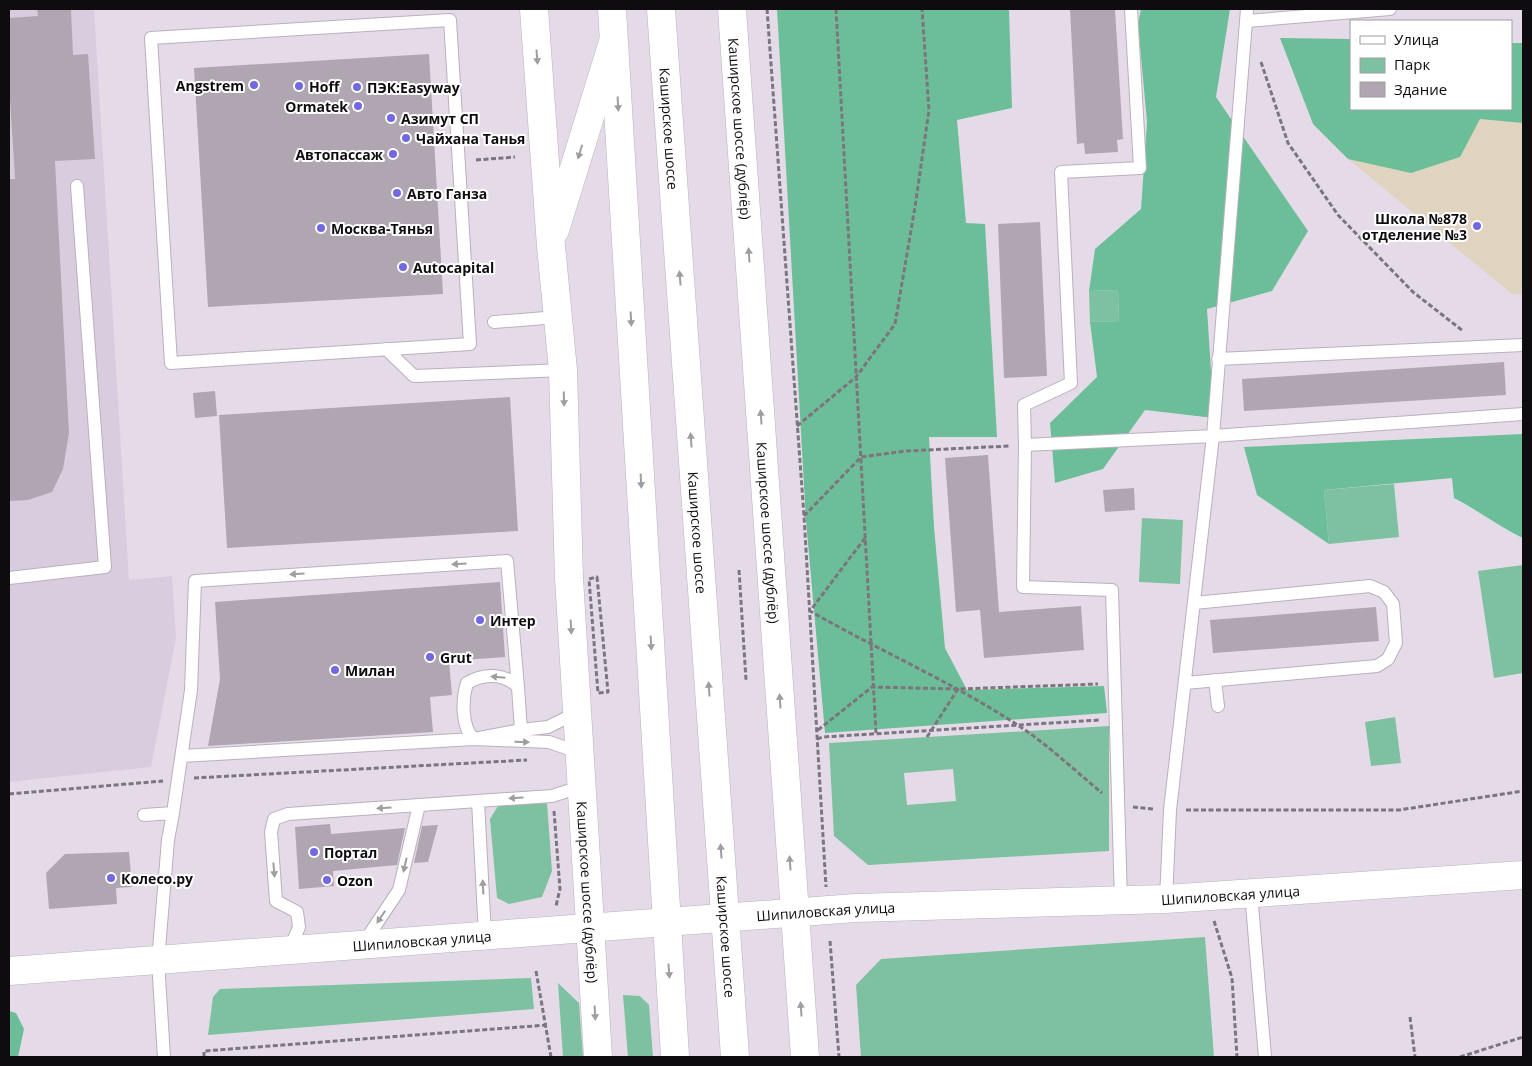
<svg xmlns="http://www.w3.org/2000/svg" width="1532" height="1066" font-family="'Open Sans',sans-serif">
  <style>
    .built { fill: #daccdf }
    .education { fill: #e0d4c0 }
    .green { fill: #7ec1a0; fill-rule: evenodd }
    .forest { fill: #6cbe98 }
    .building { fill: #b0a6b2 }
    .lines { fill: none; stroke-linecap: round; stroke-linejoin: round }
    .service-casing { stroke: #b9b0bc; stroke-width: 14 }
    .secondary-casing { stroke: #b9b0bc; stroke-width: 29 }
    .primary-casing { stroke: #b9b0bc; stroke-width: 29 }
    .path { stroke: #7c757e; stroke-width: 3; stroke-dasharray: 5 2.5; stroke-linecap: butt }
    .service { stroke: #fff; stroke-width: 12 }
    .secondary { stroke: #fff; stroke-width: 28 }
    .primary { stroke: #fff; stroke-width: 28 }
    .oneway { fill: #9f9e9f }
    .poi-dot { fill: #7168e2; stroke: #fff; stroke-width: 2 }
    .labels { text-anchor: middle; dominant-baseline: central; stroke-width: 4; stroke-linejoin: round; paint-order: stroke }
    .poi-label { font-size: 14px; font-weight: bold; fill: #0f0c10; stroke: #fff; text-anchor: start }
    .street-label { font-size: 14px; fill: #0f0c10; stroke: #fff }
  </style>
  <rect width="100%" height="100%" fill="#e5dbe8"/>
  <path class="built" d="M9,9H94L129,580L172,576L176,638L151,767L9,782Z"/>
  <path class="education" d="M1523,74V294H1512L1348,159L1313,124L1351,109H1511Z"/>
  <path class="green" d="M1118,290L1119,321L1090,322L1089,291Z
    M1394,484L1399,537L1329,544L1324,490Z
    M1142,518L1183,520L1180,584L1139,582Z
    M1523,565V673L1494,678L1478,571Z
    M1395,717L1401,763L1371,766L1365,722Z
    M1109,726V851L868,865L834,836L829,743ZM953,769L956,801L907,805L904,773Z
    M547,803L552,871L542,897L509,904L497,898L490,819L498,806Z
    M1205,937L1214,1057H861L856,985L881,959Z
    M531,978L534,1009L208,1035L213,997L220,989Z
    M558,983L579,1003L583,1057H563Z
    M623,995L640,996L649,1005L653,1057H628Z"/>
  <path class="forest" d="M777,9H1009L1012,108L957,120L966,223L985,224L997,437H929L934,527L945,648L967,690L1104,686L1107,713L825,733L806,521Z
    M1141,9H1230L1216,97L1308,231L1272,291L1207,309L1214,418L1145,410L1103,469L1055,483L1050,423L1097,377L1090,322L1119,321L1118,290L1089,291L1095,249L1141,209L1147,122L1138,24Z
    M1280,38L1351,39V109H1511V43H1523V123L1480,119L1460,157L1411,173L1348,159L1313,124Z
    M1523,434V538C1499,527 1478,510 1454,498L1452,478L1324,490L1329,544L1257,495L1244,447Z
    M9,1011L16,1013L24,1029L18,1057H9Z"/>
  <path class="building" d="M37,9H71L73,55L88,54L95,159L55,161L69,433L63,469L52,492L28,500L9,501V179H15L9,83V18L38,16Z
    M1070,9H1115L1123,139L1117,140L1118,152L1085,154L1084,143L1077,144Z
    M429,54L443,294L208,307L194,68Z
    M1040,222L1047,376L1004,378L998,224Z
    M1504,362L1506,395L1244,411L1242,379Z
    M215,391L217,416L195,418L193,393Z
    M510,397L518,531L227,548L219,415Z
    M988,455L999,612L1081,606L1084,650L984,658L980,610L956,612L945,458Z
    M1134,488L1135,510L1105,512L1103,490Z
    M500,582L505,657L449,661L452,695L430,697L433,732L208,746L220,679L215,602Z
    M1376,607L1379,641L1213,653L1210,620Z
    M330,824L331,834L405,828L397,865L333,871L334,886L299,889L295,827Z
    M438,825L428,862L414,863L422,826Z
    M129,852L132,887L116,888L117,904L49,909L46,873L65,854Z"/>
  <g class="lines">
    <g class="service-casing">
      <path id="service" d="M450,20L470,344L171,363L151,38Z
        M1247,21L1390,9
        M494,322L558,317
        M386,349L414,376L563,370
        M1218,359L1523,345
        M1025,445L1024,405L1071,383L1061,172L1140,168L1131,9
        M9,578L105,567L77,186
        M1215,680L1218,706
        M1185,683L1377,666L1388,659L1396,643L1393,604L1384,592L1370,586L1194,603
        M521,730L518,687C504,673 484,673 467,683C462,699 461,727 474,739L549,742L578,752
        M182,756L474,739L521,730L548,727L576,713
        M478,801L552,796L580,787
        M173,813L191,690L195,581L507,561L518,687
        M144,815L173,813L168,840L158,961L164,1057
        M1251,893L1265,1057
        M1166,899L1170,810L1213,436L1523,414
        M1121,901L1112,590L1023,587L1025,445L1213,436L1247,9
        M363,944L399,890L419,805
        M290,949L299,927L297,912L276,901L271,832L274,819L288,814L478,801L485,936"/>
    </g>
    <g class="secondary-casing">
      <g id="secondary">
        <path id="s1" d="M534,9L551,246L563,370L569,578L598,1057"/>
        <path id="s2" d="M732,9L805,1057"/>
        <path d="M555,230L613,42"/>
        <path id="s3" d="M9,971L855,908L1166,899L1523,875"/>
      </g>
    </g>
    <g class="primary-casing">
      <g id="primary">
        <path d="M612,9L675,1057"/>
        <path id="s4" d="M661,9L735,1057"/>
      </g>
    </g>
    <path class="path" d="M767,9L804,516L826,887
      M836,9L876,733
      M1261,62L1288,143L1338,215L1413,292L1463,331
      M476,160L515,157
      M797,426L856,377L895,324L915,207L929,110L922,9
      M804,516L861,457L906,451L1009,446
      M865,538L810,611C878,650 950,681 1016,724C1046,743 1074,770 1102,793
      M739,570L746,680
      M597,577L608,692L598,693L589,579Z
      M818,730L872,687L958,689L1098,684
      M927,737L958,689
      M817,739L823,737L1100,720
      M194,778L527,760
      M9,794L163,781
      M1133,807L1154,809
      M1186,810H1399L1523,791
      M554,811L560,889L556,906
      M1214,921L1232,978L1237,1057
      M830,941L839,1057
      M536,971L551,1057
      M1410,1017L1415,1057
      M204,1057V1051L547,1025
      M1460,1057L1523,1037"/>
    <use href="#service" class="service"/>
    <use href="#secondary" class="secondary"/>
    <use href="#primary" class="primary"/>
  </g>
  <defs><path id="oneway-solid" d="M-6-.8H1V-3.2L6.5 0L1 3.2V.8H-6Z" transform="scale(1.25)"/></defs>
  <g class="oneway">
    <use href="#oneway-solid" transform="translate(537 57) rotate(86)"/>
    <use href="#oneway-solid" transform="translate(618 104) rotate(87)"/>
    <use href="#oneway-solid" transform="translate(580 152) rotate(107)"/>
    <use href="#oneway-solid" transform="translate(749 255) rotate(-94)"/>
    <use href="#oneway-solid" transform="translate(680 278) rotate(-94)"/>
    <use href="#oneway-solid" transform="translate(631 319) rotate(87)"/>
    <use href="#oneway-solid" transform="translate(564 399) rotate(88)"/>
    <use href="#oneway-solid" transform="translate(761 417) rotate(-94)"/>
    <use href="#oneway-solid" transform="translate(691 440) rotate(-94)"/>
    <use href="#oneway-solid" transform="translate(641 481) rotate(87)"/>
    <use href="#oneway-solid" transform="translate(459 564) rotate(176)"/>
    <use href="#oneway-solid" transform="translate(297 574) rotate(176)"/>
    <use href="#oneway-solid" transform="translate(571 627) rotate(87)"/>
    <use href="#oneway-solid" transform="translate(651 643) rotate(87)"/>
    <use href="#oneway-solid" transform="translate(498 677) rotate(-175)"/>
    <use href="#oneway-solid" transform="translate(709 689) rotate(-94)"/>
    <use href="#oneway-solid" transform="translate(780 701) rotate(-94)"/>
    <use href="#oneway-solid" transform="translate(522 742) rotate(1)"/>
    <use href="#oneway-solid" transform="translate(516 798) rotate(176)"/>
    <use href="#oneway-solid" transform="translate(384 808) rotate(176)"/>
    <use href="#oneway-solid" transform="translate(721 851) rotate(-94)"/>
    <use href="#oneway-solid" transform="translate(790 863) rotate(-94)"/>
    <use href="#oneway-solid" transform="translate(405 865) rotate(103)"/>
    <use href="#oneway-solid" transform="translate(274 870) rotate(85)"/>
    <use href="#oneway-solid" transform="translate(483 887) rotate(-93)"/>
    <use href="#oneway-solid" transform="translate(381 917) rotate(124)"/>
    <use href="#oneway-solid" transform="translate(669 971) rotate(86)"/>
    <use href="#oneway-solid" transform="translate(801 1009) rotate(-94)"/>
    <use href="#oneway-solid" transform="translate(595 1013) rotate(87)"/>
  </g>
  <g class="poi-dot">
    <circle cx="254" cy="85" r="5"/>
    <circle cx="299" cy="86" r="5"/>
    <circle cx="357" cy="87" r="5"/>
    <circle cx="358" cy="106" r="5"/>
    <circle cx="391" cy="118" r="5"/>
    <circle cx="406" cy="138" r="5"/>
    <circle cx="393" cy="154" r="5"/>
    <circle cx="397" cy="193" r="5"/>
    <circle cx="1477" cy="226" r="5"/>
    <circle cx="321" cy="228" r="5"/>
    <circle cx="403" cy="267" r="5"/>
    <circle cx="480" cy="620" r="5"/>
    <circle cx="430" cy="657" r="5"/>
    <circle cx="335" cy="670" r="5"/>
    <circle cx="314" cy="852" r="5"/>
    <circle cx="111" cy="878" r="5"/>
    <circle cx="327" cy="880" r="5"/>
  </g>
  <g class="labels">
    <g class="poi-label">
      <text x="244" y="85" text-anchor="end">Angstrem</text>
      <text x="309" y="86">Hoff</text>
      <text x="367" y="87">ПЭК:Easyway</text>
      <text x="348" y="106" text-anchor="end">Ormatek</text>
      <text x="401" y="118">Азимут СП</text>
      <text x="416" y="138">Чайхана Танья</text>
      <text x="383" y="154" text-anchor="end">Автопассаж</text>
      <text x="407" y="193">Авто Ганза</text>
      <text x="1467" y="218" text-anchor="end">Школа №878<tspan x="1467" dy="16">отделение №3</tspan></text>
      <text x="331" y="228">Москва-Тянья</text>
      <text x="413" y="267">Autocapital</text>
      <text x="490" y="620">Интер</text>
      <text x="440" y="657">Grut</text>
      <text x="345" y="670">Милан</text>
      <text x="324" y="852">Портал</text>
      <text x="121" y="878">Колесо.ру</text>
      <text x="337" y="880">Ozon</text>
    </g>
    <g class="street-label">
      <text stroke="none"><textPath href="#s4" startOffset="120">Каширское шоссе</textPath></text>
      <text stroke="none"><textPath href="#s2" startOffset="120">Каширское шоссе (дублёр)</textPath></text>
      <text stroke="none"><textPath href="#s4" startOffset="525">Каширское шоссе</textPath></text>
      <text stroke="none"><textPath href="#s2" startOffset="525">Каширское шоссе (дублёр)</textPath></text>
      <text stroke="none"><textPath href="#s1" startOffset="885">Каширское шоссе (дублёр)</textPath></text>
      <text stroke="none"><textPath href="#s3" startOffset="1224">Шипиловская улица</textPath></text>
      <text stroke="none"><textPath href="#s3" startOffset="819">Шипиловская улица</textPath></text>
      <text stroke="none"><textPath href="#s4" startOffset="930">Каширское шоссе</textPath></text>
      <text stroke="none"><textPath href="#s3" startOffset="414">Шипиловская улица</textPath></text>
    </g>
  </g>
  <rect width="1532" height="1066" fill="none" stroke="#0f0c10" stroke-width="20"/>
  <rect x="1350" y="20" width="162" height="90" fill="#ffffff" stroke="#9f9e9f"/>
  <rect x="1360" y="36" width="25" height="8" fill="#ffffff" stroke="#9f9e9f"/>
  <text x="1394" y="45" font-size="15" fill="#0f0c10">Улица</text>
  <rect x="1360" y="58" width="25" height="15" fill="#7ec1a0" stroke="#9f9e9f"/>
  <text x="1394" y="70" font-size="15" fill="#0f0c10">Парк</text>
  <rect x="1360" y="82" width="25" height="15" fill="#b0a6b2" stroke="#9f9e9f"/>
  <text x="1394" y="95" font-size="15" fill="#0f0c10">Здание</text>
</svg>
